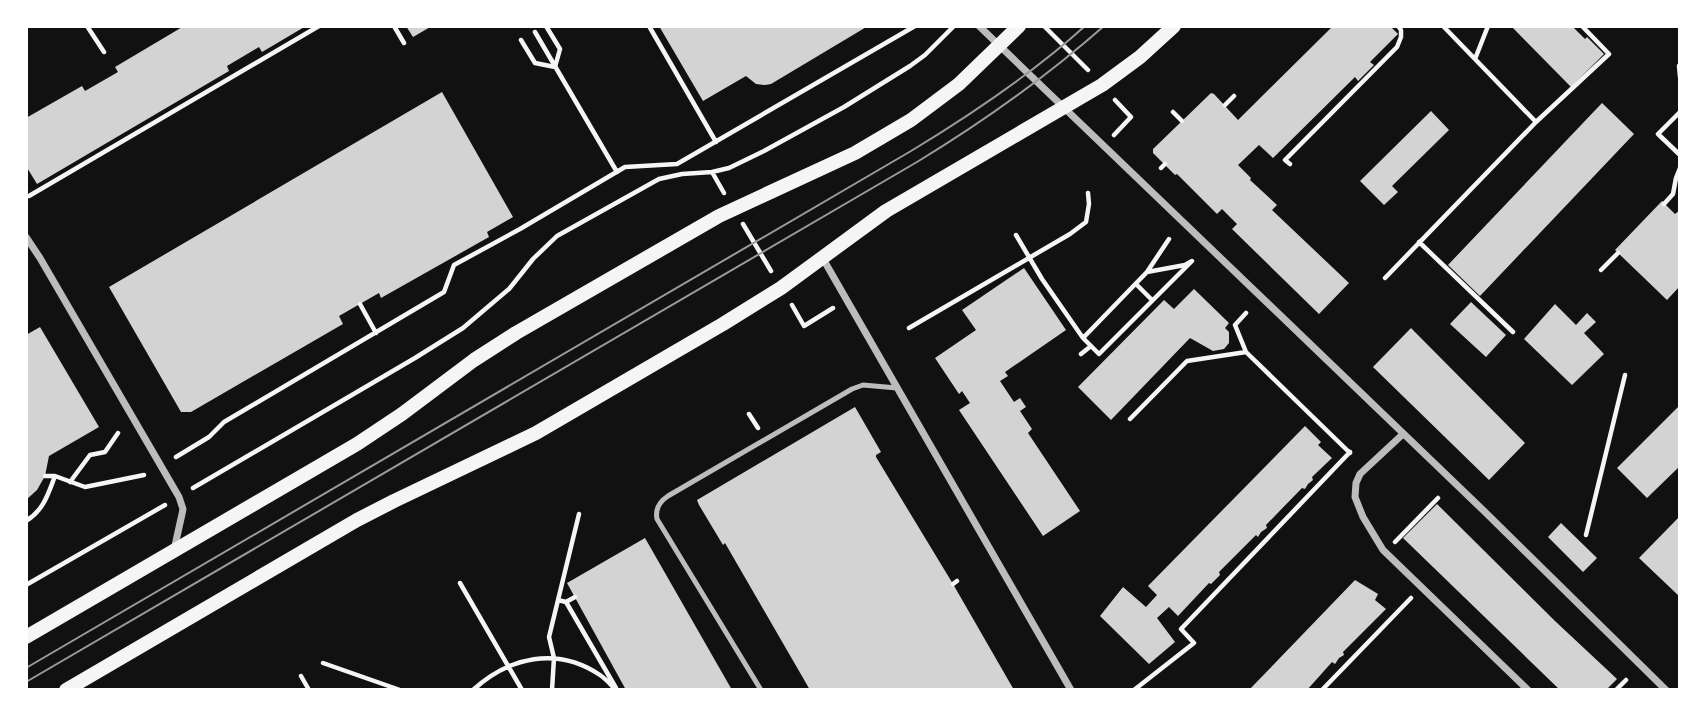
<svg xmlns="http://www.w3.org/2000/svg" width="1706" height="716" font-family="'Asap Condensed',sans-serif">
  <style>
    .building { fill: #d3d3d3 }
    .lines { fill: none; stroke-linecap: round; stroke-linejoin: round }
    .path { stroke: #f5f5f5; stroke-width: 4.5 }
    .service { stroke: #bcbcbc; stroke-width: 5 }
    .minor { stroke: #bcbcbc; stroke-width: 7 }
    .secondary { stroke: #f5f5f5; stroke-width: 14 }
    .tram { stroke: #9a9a9a; stroke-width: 2 }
  </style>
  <rect width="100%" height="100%" fill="#111"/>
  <path class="building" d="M184,26H306L262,52L259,47L227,66L229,71L37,184L26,166V118L82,86L85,91L118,72L115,67Z
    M406,26H432L413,37Z
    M659,26H868L771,84L765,85L756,84L746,76L703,101Z
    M1333,26H1390L1398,34L1370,62L1374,65L1358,81L1355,77L1273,158L1259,145L1238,165L1251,178L1250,180L1277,205L1272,210L1349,283L1319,314L1232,229L1237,224L1222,209L1217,214L1177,174L1175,175L1153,153V149L1211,93L1214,94L1238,120Z
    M1511,26H1572L1585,39L1587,37L1604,54L1571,87Z
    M442,92L513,217L487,232L489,237L381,298L379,293L339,316L343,324L191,412H181L109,287Z
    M1602,103L1634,134L1480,296L1448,265Z
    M1431,111L1449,130L1392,186L1398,192L1384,205L1360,181Z
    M1662,201L1675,214L1680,210V286L1667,300L1615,250Z
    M1024,268L1066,330L1005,372L1008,376L1000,381L1014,402L1020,398L1026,407L1020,411L1032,429L1028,433L1080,511L1043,536L959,410L970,403L962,391L959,394L935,358L976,330L962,310Z
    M1194,289L1229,323L1225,328L1229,332V343L1224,349L1213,351L1190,338L1111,420L1078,387L1164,300L1174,309Z
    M1471,302L1506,335L1486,357L1450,324Z
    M1555,304L1576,325L1587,313L1596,322L1584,333L1604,354L1572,385L1524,339Z
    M40,327L99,427L49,456L45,476L37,490L26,500V335Z
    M1411,328L1525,443L1489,480L1373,367Z
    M1680,405V466L1647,498L1617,468Z
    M855,407L881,452L876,455V457L953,584L1014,690H810L725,543L723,545L699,505L697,500Z
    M1305,426L1321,442L1318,445L1332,458L1312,477L1313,480L1308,484L1305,489L1302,488L1266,525L1267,528L1261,532L1258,537L1256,535L1219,572L1220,575L1211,584L1209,583L1178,616L1169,607L1157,618L1175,642L1149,664L1100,616L1123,587L1146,607L1157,595L1148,586Z
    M1437,504L1555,621L1617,679L1606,690H1560L1403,538Z
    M1680,516V597L1639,558Z
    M1561,523L1597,558L1583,572L1548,537Z
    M645,538L732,690H626L567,583Z
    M1355,580L1378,594L1375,600L1386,609L1343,652L1344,655L1339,658L1335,664L1332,662L1307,690H1249Z"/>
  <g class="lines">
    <path class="path" d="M87,26L104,52
      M394,26L404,43
      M649,26L716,142
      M1044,26L1088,70
      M1443,26L1536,122
      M535,32L617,172
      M521,40L535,63L555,67L560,49L546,26
      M1475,59L1488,26
      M1679,66L1680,77
      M1225,105L1234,96
      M1173,112L1182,121
      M1680,112L1658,134L1680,155
      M1114,135L1131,117L1115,100
      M1290,164L1285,160L1397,47L1401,37V30L1398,26
      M1161,168L1165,164
      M712,172L724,193
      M29,196L319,26
      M1664,204L1673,194L1676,178L1680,168
      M743,224L771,271
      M1016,235L1042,279L1083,338L1099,354L1192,261L1185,265L1147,272
      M1419,242L1513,332
      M1601,270L1618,253
      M1385,278L1536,122L1609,54L1582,26
      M1136,284L1152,300
      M360,304L376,333
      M792,305L804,326L833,308
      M909,328L1070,234L1086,222L1089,204L1088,193
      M1083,338L1147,272L1169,239
      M1246,352L1235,325L1246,313
      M1081,354L1091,346
      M749,414L758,428
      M1130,419L1187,361L1246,352L1350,453
      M176,457L209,437L224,422L444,292L454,265L520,229L625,167L677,164L915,26
      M45,476H55L85,487L144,475
      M70,482L90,455L105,452L118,433
      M193,488L415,358L463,328L509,289L533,259L557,236L659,179L682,174L712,172L729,168L764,151L844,107L910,66L925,55L954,26
      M26,521C44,510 48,494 55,476
      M1586,535L1625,375
      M1395,542L1438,498
      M460,583L522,690
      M953,584L957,581
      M26,585L165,505
      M558,600L566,602L616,688
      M566,602L575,597
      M323,663L400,690
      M301,676L309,690
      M473,690C509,657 557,646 600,675C606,679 611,685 616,690
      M552,690L554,658L549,637L579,514
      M1134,690L1194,643L1181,629L1350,452
      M1322,690L1411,598
      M1616,690L1626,680"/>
    <path class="service" d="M761,690L657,519C655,509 659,502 668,496L852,389L863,385L897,388"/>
    <path class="minor" d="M979,26L1484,511L1666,690
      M26,237L40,258L179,497L183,509L182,514L174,550
      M822,257L1071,690
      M1403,434L1360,474L1356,483L1355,497L1363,517L1383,550L1528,690"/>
    <path class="secondary" d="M26,637L357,444L402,414L474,360L516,333L719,216L855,153L911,120L959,84L1019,26
      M66,690L357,520L394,501L536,433L723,324L781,288L886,211L1102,85L1140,57L1174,26"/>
    <path class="tram" d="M26,668L911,151C972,114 1032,74 1085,26
      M26,682L917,162C983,122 1046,77 1104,26"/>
  </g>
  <rect width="1706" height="716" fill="none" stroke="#ffffff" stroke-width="56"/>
</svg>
